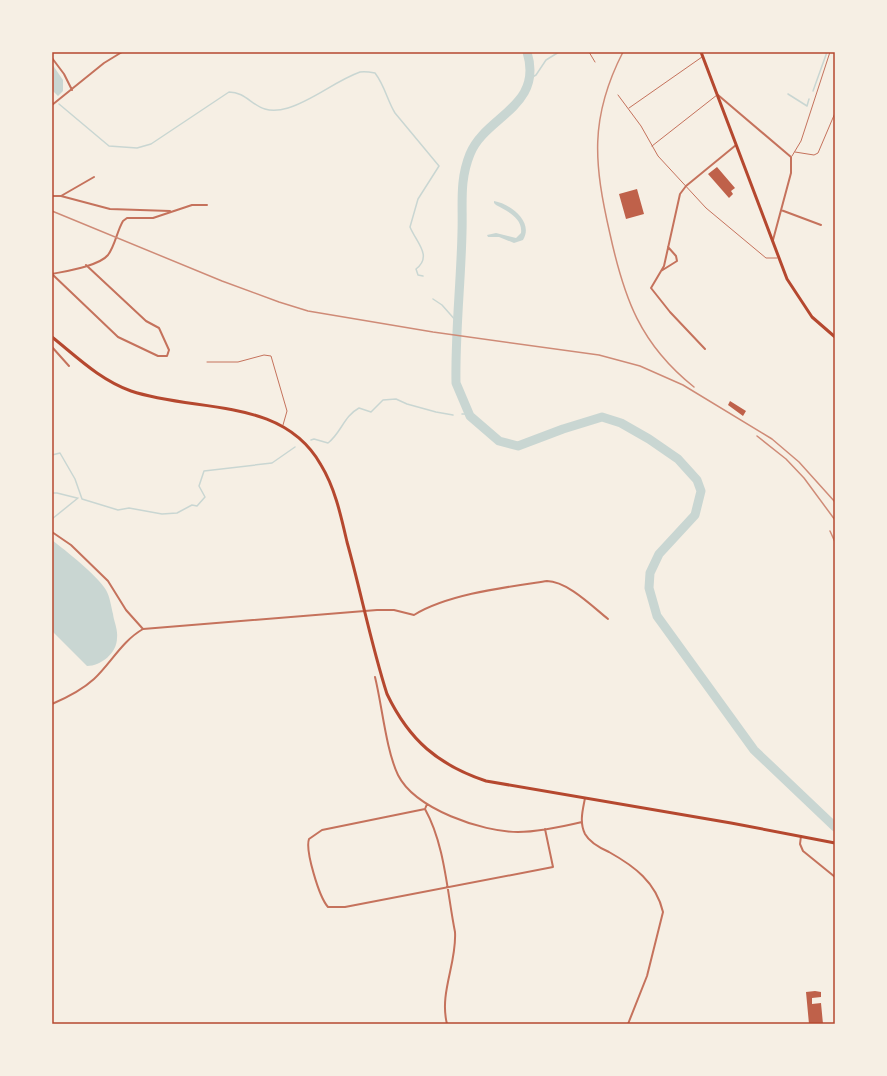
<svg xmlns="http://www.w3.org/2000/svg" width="887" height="1076" font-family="'Roboto Serif',serif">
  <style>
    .water { fill: #c9d6d2 }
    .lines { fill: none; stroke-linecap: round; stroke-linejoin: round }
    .stream { stroke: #c9d6d2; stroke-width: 1.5 }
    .river { stroke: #c9d6d2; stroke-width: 9 }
    .building { fill: #bf614a }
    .service { stroke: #c5725c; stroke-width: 1 }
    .minor { stroke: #c5725c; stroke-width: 2 }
    .secondary { stroke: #b5482f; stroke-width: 3 }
    .primary { stroke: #b5482f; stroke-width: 3 }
    .rail { stroke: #cf8b77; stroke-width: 1.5 }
    .neatline { fill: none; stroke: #b5482f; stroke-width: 1.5 }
  </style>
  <rect width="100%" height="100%" fill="#f6efe4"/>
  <path class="water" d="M52,64L63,80V91L58,96L52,90Z
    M494,201C511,204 534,222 523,240L514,243L499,237H488L487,235L496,233L516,238L521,233C523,218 507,211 496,205L494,203Z
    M52,540C66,551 97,575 106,590C110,597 111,606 113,614C114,622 118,629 117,638C117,653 101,666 87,666L52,631Z"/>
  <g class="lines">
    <path class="stream" d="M529,79L536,75L546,60L559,52
      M813,91L827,52
      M788,94L807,106L809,99
      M59,104L109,146L137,148L151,144L229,92C252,92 254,118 288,108C314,100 335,81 360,72C365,71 370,72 375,73C385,86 387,100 395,113L439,166L418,199L410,227C416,242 433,256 416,269L418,275L423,276
      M433,299L442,305L457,322
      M462,414H469
      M311,440L314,439L328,443C341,433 344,416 359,408L371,412L383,400L396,399L407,404L436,412L453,415
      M52,455L60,453L75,479L82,499L118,510L129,508L162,514L177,513L192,505L197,506L205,497L199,486L204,471L272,463L295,447
      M52,493H57L77,498
      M52,519L78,498"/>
    <path class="river" d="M527,52C544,107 485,116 470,154C459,181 463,204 462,232C461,282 455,333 456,383L470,416L499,441L518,446L563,429L602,417L621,423L649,439L678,459L697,480L701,491L695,515L659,554L650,573L649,588L657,616L754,750L835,827"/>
  </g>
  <path class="building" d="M717,167L735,188L731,191L733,194L729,198L708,174Z
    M637,189L644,214L626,219L619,194Z
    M730,401L746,411L743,416L728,405Z
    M815,991L821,992V997L812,998V1004L821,1003L823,1024H809L806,992Z"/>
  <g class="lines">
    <path class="service" d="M589,52L595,62
      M618,95L641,126L658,156L706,208L766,258H777
      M629,108L702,57
      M652,146L717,95
      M795,152L814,155L818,153L835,113
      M792,156L801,141L830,52
      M207,362H238L264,355L271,356L287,411L283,425"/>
    <path class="minor" d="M52,58L64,74L72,90
      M718,95L791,157V173L773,240
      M52,105L104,63L122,52
      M52,196H61L94,177
      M61,196L110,209L170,211
      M781,210L821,225
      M661,271L677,261L676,256L668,247
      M52,274L118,337L158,356H167L169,350L159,328L146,321L86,265
      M52,274C66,271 99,266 108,255C115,246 117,231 123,221L127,218H153L192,205H207
      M52,347L69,366
      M705,349L670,312L651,288L664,266L680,194L686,186L736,145
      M52,532L71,545L108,581L126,610L143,629
      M375,677C382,705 386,750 398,775C415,809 482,832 518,832C539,832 561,827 582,822
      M52,704C66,698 82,690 94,679C111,663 122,641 143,629L377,610H394L414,615C448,594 507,587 547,581C567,581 593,607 608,619
      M585,798C583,809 579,822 585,834C590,843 600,848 609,852C634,866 656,882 663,912L647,976L628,1024
      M427,804L425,809C445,845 447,892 455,932C457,963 439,993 447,1024
      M425,809L322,830L309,839C305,850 319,897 328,907H345L553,867L545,829
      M801,836L800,844L803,851L835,877"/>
    <path class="secondary" d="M701,52L787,279L812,317L835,337"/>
    <path class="primary" d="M52,337C77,357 100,380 131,391C196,413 282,396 321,465C335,488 341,516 347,542C361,592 371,644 387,694C409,740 438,765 486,781L731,823L835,843"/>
    <path class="rail" d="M623,52C589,118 594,164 610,234C624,298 640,344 694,387
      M52,211L222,281L279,302L308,311L433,332L599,355L640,366L683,385L772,439L799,462L835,502
      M757,436L786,459L804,478L835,520
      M830,531L835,542"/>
  </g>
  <rect width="887" height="1076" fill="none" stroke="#f6efe4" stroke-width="106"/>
  <rect x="53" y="53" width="781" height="970" class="neatline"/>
</svg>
